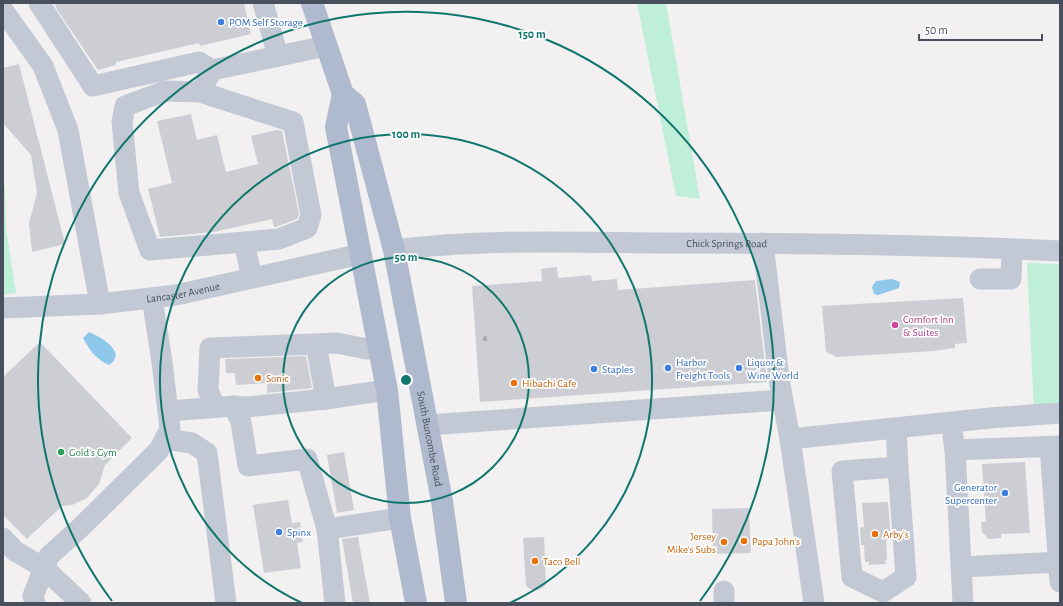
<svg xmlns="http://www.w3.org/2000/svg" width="1063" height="606" font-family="'Alegreya Sans',sans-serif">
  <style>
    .green { fill: #bfefd9 }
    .water { fill: #8dc8eb }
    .building { fill: #cdced4 }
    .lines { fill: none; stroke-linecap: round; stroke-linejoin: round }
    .minor { stroke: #c3c9d4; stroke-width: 21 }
    .major { stroke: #b0bace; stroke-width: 22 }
    .ring { fill: none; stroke: #0f766e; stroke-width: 2 }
    .shop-dot { fill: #3f7fe0; stroke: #fff; stroke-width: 1.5 }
    .hotel-dot { fill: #d1479c; stroke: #fff; stroke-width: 1.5 }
    .food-dot { fill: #e8710a; stroke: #fff; stroke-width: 1.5 }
    .leisure-dot { fill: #2e9e5b; stroke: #fff; stroke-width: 1.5 }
    .labels { text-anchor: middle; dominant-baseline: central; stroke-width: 3.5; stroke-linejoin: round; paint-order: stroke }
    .number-label { font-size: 9px; fill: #696f7b }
    .shop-label { font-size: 11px; fill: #366cbe; stroke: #fff; text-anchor: start }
    .street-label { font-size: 11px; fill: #484f5d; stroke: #fff }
    .hotel-label { font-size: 11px; fill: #b23c85; stroke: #fff; text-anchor: start }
    .food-label { font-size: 11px; fill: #c56008; stroke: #fff; text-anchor: start }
    .leisure-label { font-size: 11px; fill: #27864d; stroke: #fff; text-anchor: start }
    .centre { fill: #0f766e; stroke: #fff; stroke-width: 2 }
    .ring-label { font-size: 12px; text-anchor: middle; font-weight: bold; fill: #0f766e; stroke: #fff; stroke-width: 3.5; stroke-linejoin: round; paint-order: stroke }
  </style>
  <rect width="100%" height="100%" fill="#f2f0f0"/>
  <path class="green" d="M637,3H666L700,199L676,196Z
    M3,182L5,187L6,228L16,293L3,295Z
    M1027,263L1060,264V409L1034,411Z"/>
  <path class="water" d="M892,279L900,282L899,288L878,295L874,294L872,287L876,281Z
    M89,332C101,337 128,352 109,365C96,359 90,351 83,338Z"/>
  <path class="building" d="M55,3H244L251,34L200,46L199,43L116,62V65L98,70L56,8Z
    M19,64L65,244L32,252L29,223L37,193L31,155L3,123V68Z
    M191,114L197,140L217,135L226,172L258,164L251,136L277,130L282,131L299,214L297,219L276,227H274L272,219L214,232L160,237L148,189L172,183L157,121Z
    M557,267L558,278L591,275L592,281L617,279L618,290L755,280L767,382L480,402L472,286L542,281L541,269Z
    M963,298L967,343L955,344V348L934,351L837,357L826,352L822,306Z
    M40,342L132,438L105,465L99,484L87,498L72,505L62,506L27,539L3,515V377Z
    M306,356L312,388L267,393V383L236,385L235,373H226L225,359Z
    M344,452L354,510L337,513L327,455Z
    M1025,462L1030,533L1001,534V538L989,539L982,532L981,522H986L982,464Z
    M288,500L292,523L300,522L303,542L297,543L301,568L264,573L253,505Z
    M888,502L891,540H886L887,560H885L886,564L869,565V562H865L864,545H861L860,528L864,527L862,503Z
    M749,508L751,553L713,554L712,509Z
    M358,537L370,603H353L342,539Z
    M544,537L546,584L543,588L537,590L530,589L526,586L523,538Z"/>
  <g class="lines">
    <g class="minor">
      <path d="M39,3L93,86L199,62L212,70"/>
      <path d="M263,3L278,56"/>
      <path d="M3,10L43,66L68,130L100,304"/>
      <path d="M200,92L293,122L311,215L307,228L279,239L150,250L129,193L122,122L125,106L165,91L200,92L212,70L326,46"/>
      <path d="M244,242L252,278"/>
      <path d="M763,243L779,379L790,439L814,603"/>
      <path id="s1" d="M394,250C480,239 568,242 655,243C790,243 925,244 1060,251"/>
      <path d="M980,279H1011L1012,249"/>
      <path id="s2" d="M3,308L100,304L176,295L361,254"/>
      <path d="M378,348L367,349L337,343L316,344L326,399L387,390"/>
      <path d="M234,406L241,422L248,466L307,459L327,529L400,518"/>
      <path d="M215,407L208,390L210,348L316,344"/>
      <path d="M168,411L234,406L246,407L326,399"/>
      <path d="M427,425L783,400"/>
      <path d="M896,428L898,467"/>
      <path d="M953,436L955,450L1060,446"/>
      <path d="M165,439L192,443L207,453L226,603"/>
      <path d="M790,439L990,418L1060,413"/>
      <path d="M1050,447L1060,582"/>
      <path d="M955,450L963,603"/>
      <path d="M898,467L906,577L883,592L852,577L842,471Z"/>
      <path d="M327,529L335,603"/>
      <path d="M3,538L15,551L44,568L81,603"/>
      <path d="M961,567L1060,562"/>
      <path d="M724,591V603"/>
      <path d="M35,603L33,596L49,556L79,529L147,462L159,450L170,429L162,362L152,298"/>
    </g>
    <g class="major">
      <path id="s3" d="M312,3L343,94L355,104L394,250L442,501L456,603"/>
      <path d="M343,94L336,127L387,390L400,518L416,603"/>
    </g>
  </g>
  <g class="ring">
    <circle cx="406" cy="380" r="123"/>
    <path d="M302 603A246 246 0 1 1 510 603"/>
    <path d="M112 601A368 368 0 1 1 700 601"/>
  </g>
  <g class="shop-dot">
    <circle cx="221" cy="22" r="4"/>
    <circle cx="668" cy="368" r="4"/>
    <circle cx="739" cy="368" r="4"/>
    <circle cx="594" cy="369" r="4"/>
    <circle cx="1005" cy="493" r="4"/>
    <circle cx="279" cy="532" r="4"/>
  </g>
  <circle class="hotel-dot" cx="895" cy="325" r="4"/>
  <g class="food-dot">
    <circle cx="258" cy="378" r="4"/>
    <circle cx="514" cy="383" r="4"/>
    <circle cx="875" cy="534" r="4"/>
    <circle cx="744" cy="541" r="4"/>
    <circle cx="724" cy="542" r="4"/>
    <circle cx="535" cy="561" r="4"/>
  </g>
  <circle class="leisure-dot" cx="61" cy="452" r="4"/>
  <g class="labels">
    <g class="number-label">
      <text x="485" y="338">6</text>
    </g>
    <g class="shop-label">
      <text x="229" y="22">POM Self Storage</text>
      <text x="676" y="362">Harbor<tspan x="676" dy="13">Freight Tools</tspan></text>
      <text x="747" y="362">Liquor &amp;<tspan x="747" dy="13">Wine World</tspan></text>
      <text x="602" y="369">Staples</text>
      <text x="997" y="487" text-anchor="end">Generator<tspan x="997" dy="13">Supercenter</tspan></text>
      <text x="287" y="532">Spinx</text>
    </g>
    <g class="street-label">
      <text stroke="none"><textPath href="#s1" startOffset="333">Chick Springs Road</textPath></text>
      <text stroke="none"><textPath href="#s2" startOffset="181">Lancaster Avenue</textPath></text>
      <text stroke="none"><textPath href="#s3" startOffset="455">South Buncombe Road</textPath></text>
    </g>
    <g class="hotel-label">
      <text x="903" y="319">Comfort Inn<tspan x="903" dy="13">&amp; Suites</tspan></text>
    </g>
    <g class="food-label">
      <text x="266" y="378">Sonic</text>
      <text x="522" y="383">Hibachi Cafe</text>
      <text x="883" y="534">Arby's</text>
      <text x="716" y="536" text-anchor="end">Jersey<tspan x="716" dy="13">Mike's Subs</tspan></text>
      <text x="752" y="541">Papa John's</text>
      <text x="543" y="561">Taco Bell</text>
    </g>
    <g class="leisure-label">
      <text x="69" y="452">Gold's Gym</text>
    </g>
  </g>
  <circle cx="406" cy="380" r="6" class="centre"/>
  <g class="ring-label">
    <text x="532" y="38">150 m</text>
    <text x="406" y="138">100 m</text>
    <text x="406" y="261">50 m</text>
  </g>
  <rect width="1063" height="606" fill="none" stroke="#484f5d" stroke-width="8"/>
  <path d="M919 34v6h123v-6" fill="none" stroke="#484f5d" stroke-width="2"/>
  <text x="925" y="34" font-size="12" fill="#484f5d" stroke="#ffffff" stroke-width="3" paint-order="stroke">50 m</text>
</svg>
